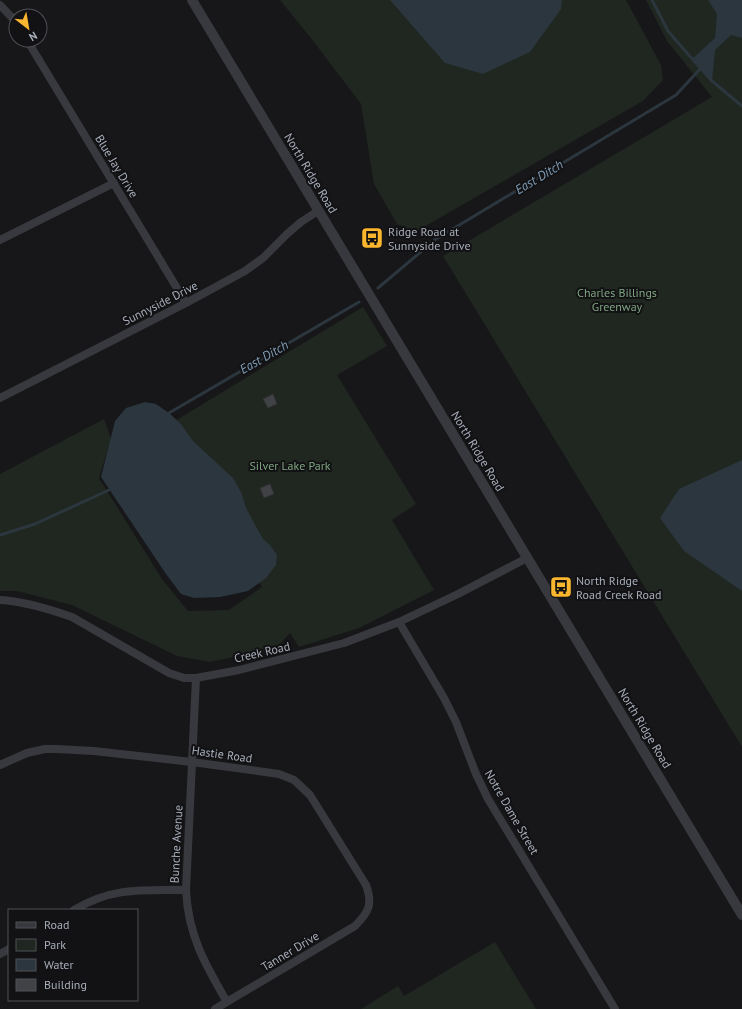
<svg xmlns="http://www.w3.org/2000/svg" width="742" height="1009" font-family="'PT Sans',sans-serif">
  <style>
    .green { fill: #1f2720 }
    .water { fill: #2c363e }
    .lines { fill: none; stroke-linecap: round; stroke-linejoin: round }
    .stream { stroke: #2c363e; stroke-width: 3 }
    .building { fill: #414246; stroke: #313135 }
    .minor { stroke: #38393e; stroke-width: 8 }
    .tertiary { stroke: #38393e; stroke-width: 10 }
    .labels { text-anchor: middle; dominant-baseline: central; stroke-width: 4; stroke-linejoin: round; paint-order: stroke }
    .street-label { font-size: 12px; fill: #a8aeba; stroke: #121214 }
    .poi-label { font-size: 12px; fill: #a8aeba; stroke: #121214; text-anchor: start }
    .park-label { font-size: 12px; fill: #7fa581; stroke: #121214 }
    .water-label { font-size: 13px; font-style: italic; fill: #7e9cb6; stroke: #121214 }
  </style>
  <rect width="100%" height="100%" fill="#171719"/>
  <path class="green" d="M280,0H626L661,65L663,80L643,101L415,232L397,224L374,184L361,104L314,42Z
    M646,0H742V747L443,256L712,97L667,41Z
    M363,307L387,346L337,375L416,504L392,520L434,590L359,628L299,647L290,633L276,648L210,662L177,656L72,605L17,591H0V474L104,419L111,439L99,478L162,579L188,611L229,610L262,587L165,427Z
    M495,942L536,1009H361L398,986L404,996Z"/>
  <path class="water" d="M390,0H562L561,9L530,52L483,74L445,63Z
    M708,0H742V38L731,35L715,50L712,81L692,59L715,38L717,14Z
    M145,402L156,404L169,413L181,424L192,440L233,478L241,492L247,510L263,539L270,545L277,555L276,565L266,578L248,591L220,597L194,598L181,594L166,574L101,477L115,421L126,408Z
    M742,460V591L684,551L660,518L679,489Z"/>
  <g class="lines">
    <path class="stream" d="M652,0L668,31L687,53L712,81L742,106
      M378,288L436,239L676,95L701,68
      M169,413L359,302
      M0,535L35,524L109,490"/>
  </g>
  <path class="building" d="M273,394L277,404L268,408L263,399Z
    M270,484L274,494L264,498L260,488Z"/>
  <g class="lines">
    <path class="minor" d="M0,5L16,22
      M27,40L186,303
      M0,240L114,183
      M0,398L186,303L245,271L263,258L287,234L301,222L318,211
      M0,600C24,601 49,609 72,617L169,673L184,678H196L239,670L344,643L399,622L458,594L527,558
      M399,622L444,698L456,722L476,774L488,799L615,1009
      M196,678L186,890C188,935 205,964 227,1002
      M0,765L27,753L45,749H56L94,751L192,762L279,774L294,780L310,795L366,885C373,904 369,912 355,926L215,1009
      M74,910C112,887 143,890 186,890
      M0,954L9,949"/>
    <path class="tertiary" d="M192,0L742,915"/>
  </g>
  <defs>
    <g id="bus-square" transform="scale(1.15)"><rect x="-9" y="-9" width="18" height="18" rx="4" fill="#fab62e" stroke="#121214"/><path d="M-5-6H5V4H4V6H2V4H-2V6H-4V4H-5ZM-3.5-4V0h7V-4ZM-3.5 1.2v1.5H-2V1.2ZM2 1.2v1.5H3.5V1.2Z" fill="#111"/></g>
  </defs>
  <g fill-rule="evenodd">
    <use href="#bus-square" x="372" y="238"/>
    <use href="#bus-square" x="561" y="587"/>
  </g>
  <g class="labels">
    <g class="street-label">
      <text transform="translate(117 166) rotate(59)">Blue Jay Drive</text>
      <text transform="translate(311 173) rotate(59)">North Ridge Road</text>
      <text transform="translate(160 303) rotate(-27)">Sunnyside Drive</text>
      <text transform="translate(478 451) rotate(59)">North Ridge Road</text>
      <text transform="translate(262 652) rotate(-13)">Creek Road</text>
      <text transform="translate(645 728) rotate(59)">North Ridge Road</text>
      <text transform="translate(222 754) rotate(8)">Hastie Road</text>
      <text transform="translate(512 812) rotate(60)">Notre Dame Street</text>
      <text transform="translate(176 844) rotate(-87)">Bunche Avenue</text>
      <text transform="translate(290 951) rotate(-31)">Tanner Drive</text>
    </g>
    <g class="poi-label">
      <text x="388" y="231">Ridge Road at<tspan x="388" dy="14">Sunnyside Drive</tspan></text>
      <text x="576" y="580">North Ridge<tspan x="576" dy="14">Road Creek Road</tspan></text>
    </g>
    <g class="park-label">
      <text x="617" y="292">Charles Billings<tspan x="617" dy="14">Greenway</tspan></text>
      <text x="290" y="465">Silver Lake Park</text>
    </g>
    <g class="water-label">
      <text transform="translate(539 177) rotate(-31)">East Ditch</text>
      <text transform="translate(264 357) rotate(-30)">East Ditch</text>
    </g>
  </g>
  <rect x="8" y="909" width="130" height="92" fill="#121214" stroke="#4e5056"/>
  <rect x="16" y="922" width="20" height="6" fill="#38393e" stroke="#4e5056"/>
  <text x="44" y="929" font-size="12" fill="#a8aeba">Road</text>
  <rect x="16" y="939" width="20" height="12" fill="#1f2720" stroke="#4e5056"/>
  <text x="44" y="949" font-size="12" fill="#a8aeba">Park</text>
  <rect x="16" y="959" width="20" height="12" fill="#2c363e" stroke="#4e5056"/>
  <text x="44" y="969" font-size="12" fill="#a8aeba">Water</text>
  <rect x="16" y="979" width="20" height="12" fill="#414246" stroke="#4e5056"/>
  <text x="44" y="989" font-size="12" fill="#a8aeba">Building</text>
  <g transform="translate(28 28) rotate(149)"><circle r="19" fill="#121214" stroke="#4e5056"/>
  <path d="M0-3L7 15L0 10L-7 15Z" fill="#fab62e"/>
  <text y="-6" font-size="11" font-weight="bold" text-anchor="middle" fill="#a8aeba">N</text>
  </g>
</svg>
